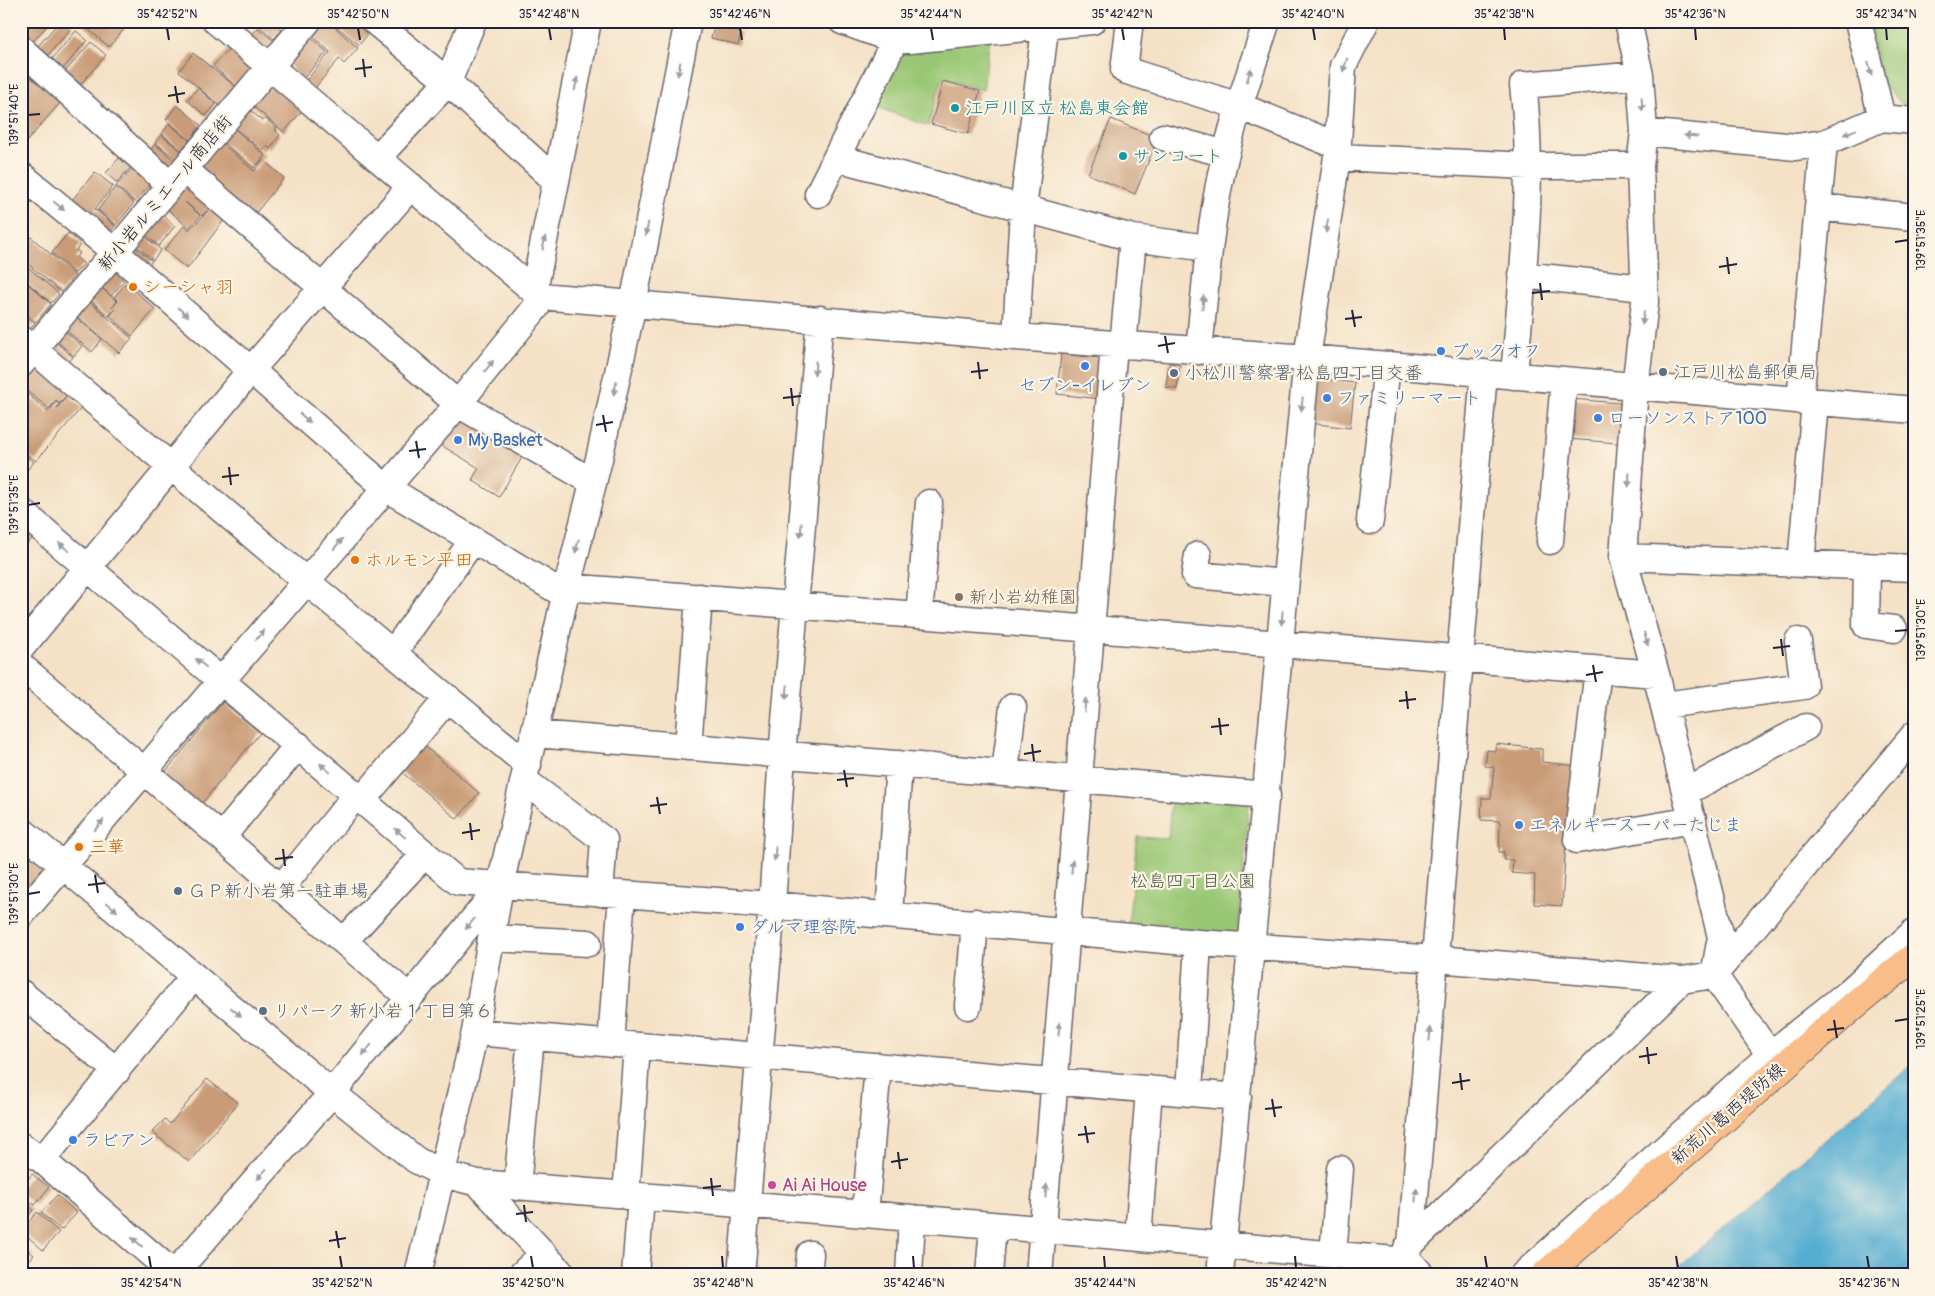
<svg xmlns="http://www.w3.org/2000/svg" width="1935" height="1296" font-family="Pangolin,'Klee One',sans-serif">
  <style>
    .green { fill: #9ac775; stroke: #5e7458 }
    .water { fill: #54add1; stroke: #3b6886 }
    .building { fill: #c99b77 }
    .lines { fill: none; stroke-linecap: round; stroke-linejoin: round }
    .minor-casing { stroke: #6c656c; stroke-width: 29 }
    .major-casing { stroke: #6c656c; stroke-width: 30 }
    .minor { stroke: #fff; stroke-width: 26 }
    .major { stroke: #f8bd89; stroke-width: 28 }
    .oneway { fill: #9c9ca7 }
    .ticks { fill: none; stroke: #22223b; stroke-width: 2 }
    .culture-dot { fill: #0f9aa8; stroke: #fcf5e5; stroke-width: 2 }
    .food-dot { fill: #e8710a; stroke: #fcf5e5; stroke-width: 2 }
    .shop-dot { fill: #3f7fe0; stroke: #fcf5e5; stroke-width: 2 }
    .service-dot { fill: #5c6f8a; stroke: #fcf5e5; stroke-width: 2 }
    .education-dot { fill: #8d6e63; stroke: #fcf5e5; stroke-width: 2 }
    .hotel-dot { fill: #d1479c; stroke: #fcf5e5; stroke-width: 2 }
    .labels { text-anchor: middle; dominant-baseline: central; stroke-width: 4.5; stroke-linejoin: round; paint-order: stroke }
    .culture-label { font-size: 18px; fill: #0d838f; stroke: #fcf5e5; text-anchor: start }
    .street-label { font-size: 18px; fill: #22223b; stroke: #fcf5e5 }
    .food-label { font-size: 18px; fill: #c56008; stroke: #fcf5e5; text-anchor: start }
    .shop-label { font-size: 18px; fill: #366cbe; stroke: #fcf5e5; text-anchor: start }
    .service-label { font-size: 18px; fill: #4e5e75; stroke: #fcf5e5; text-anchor: start }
    .education-label { font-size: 18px; fill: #785e54; stroke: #fcf5e5; text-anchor: start }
    .park-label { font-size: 18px; fill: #4c5c4f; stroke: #fcf5e5 }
    .hotel-label { font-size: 18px; fill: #b23c85; stroke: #fcf5e5; text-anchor: start }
    .neatline { fill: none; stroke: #22223b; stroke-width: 2 }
    .ticks-label { font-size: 12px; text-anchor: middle; fill: #22223b }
  </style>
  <rect width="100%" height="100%" fill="#fcf5e5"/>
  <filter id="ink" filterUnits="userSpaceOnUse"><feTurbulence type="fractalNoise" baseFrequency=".02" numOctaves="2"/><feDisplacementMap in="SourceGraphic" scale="10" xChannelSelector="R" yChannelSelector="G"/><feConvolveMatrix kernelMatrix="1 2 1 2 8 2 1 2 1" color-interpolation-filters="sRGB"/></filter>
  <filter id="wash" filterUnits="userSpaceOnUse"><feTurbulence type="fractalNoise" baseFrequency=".0096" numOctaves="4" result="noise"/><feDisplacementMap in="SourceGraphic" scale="20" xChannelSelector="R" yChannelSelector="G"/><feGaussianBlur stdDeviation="1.12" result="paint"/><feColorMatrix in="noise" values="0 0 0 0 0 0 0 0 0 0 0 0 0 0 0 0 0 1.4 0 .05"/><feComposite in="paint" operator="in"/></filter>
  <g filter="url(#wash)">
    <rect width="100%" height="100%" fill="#f4e1c6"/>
    <path class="green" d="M1867,21H1914V108L1905,107L1883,84Z
      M990,38L983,90L942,78L928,126L871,105L901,50Z
      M1171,798L1249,803L1238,933L1128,926L1137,837L1168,839Z"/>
    <path class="water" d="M1914,1063V1275H1669Z"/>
    <g id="blocks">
      <path class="building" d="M21,21H51L32,43L21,34Z
        M60,21H67L73,26L48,55L38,46Z
        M79,21H131L109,47Z
        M253,21H271L282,30L274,39Z
        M323,21H328L358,48L344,64L339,59L314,89L305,82L330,52L311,35Z
        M330,21H362L372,29L359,45Z
        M716,21H738L735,31L741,33L738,45L711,38Z
        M258,28L274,41L265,52L249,38Z
        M76,31L87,40L63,69L52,59Z
        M310,37L327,52L303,79L291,68L289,61Z
        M91,42L106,55L79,86L64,73Z
        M230,47L253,68L237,87L213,66Z
        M193,53L236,87L220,106L179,71Z
        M32,66L66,96L21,148V78Z
        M943,81L980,91L968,134L931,124Z
        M272,86L302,111L284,132L249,103L262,87L267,92Z
        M198,88L216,104L206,116L187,100Z
        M177,105L201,125L190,140L166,120Z
        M246,107L263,121L265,118L277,128L275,130L280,135L270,149L267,146L263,151L231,125Z
        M1111,119L1158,138L1135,194L1088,174Z
        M169,124L189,140L181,150L162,134Z
        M230,125L265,155L254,168L219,139Z
        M161,135L181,151L175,158L155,143Z
        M218,140L254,171L263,160L284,178L250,220L192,171Z
        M155,144L174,160L165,171L146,156Z
        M125,151L136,161L117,183L106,173Z
        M137,163L155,179L135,202L116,186Z
        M95,172L113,186L95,209L115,226L106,237L67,206Z
        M185,180L213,202L202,216L185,202L200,216L189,228L164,206Z
        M115,187L134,203L116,225L98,210Z
        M214,205L227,216L187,269L164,250L184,226L189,230Z
        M158,211L175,226L159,246L141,231Z
        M140,232L161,250L153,260L132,242Z
        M68,233L81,244L76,250L80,253L76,257L84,264L75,273L52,253Z
        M31,237L75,275L61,292L21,258V249Z
        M132,244L152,261L144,270L124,253Z
        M21,261L59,294L51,303L21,277Z
        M110,267L124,281L111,296L96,282Z
        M21,278L51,304L36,322L21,309Z
        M126,283L155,309L132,336L110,316L115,309L109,316L86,297L97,284L117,301L112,308L118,301L114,297Z
        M85,298L132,338L119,353L72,313Z
        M21,311L35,323L24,335L21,333Z
        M71,313L102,339L92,352L61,326Z
        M60,327L82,346L74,356L52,337Z
        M51,338L73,357L64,368L42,349Z
        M1061,354L1098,358L1104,363L1100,399L1057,394Z
        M33,363L69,392L60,403L56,400L49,409L21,386V377Z
        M1169,363L1180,365L1177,389L1166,387Z
        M1314,378L1355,383L1350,428L1309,423Z
        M21,388L48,412L56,402L59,404L57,408L68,395L82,407L36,461L21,449V431L24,428L21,426Z
        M1571,399L1619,403L1621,406L1618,443L1568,439Z
        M459,416L524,454L499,497L472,480L479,468L439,444Z
        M21,451L34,462L21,477Z
        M21,525L34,536L21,551Z
        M223,702L260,733L199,807L162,776Z
        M420,742L479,793L457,819L397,768Z
        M1496,744L1542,749V762L1578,766L1573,800L1568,807L1562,906L1534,904L1535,875L1512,873L1513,860H1504V852H1499L1500,821L1481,820L1482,798H1491L1494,767L1485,766L1487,750L1496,751Z
        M21,840L54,869L21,907Z
        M207,1079L238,1103L189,1162L152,1132L165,1119L170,1124Z
        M32,1174L49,1187L35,1205L21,1194V1188Z
        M57,1195L77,1213L61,1230L41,1213Z
        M21,1199L33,1210L21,1223Z
        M37,1212L59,1232L43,1250L21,1231Z
        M21,1245L34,1255L21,1270Z"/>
    </g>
  </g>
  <g filter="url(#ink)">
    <use href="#blocks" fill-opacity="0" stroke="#6c656c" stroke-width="1"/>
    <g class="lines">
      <g class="minor-casing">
        <path id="minor" d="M216,21L540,296L1016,337L1307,358L1914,410
          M374,21L448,82L556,181
          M842,21L895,40H910L1092,21
          M1130,21L1124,70L1239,106L1338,146
          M1628,21L1640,75L1644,132L1640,166L1645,302L1635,388L1623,557L1656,674L1721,937L1714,975L1770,1055L1850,991L1914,932
          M1858,21L1882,118
          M21,49L170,185
          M1644,132L1796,147L1824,143L1882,118L1914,121
          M1163,137L1226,154
          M1337,157L1529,166H1640
          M377,158L448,82L473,21
          M837,158L1133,238L1208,248
          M184,169L458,404L593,482
          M21,175L115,252L386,488L565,595
          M818,194L895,40
          M1818,207L1914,217
          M1522,275L1644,288
          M534,291L588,21
          M1016,337L1023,209L1046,21
          M21,339L306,581L528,765
          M1123,346L1133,238
          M1199,351C1205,290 1209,230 1222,170C1233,120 1251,70 1267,21
          M21,364L308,21
          M1514,376C1522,279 1535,181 1523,85L1640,75
          M1800,401L1824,143
          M21,511L458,882L772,905L1198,943L1437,959L1682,980L1714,975L1914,735
          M1370,521L1387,365
          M1550,541L1564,381
          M1198,555L1195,575L1285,583
          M1623,557L1914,568
          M1801,564L1815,402
          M1867,566L1866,625L1894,629
          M567,587L1656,674
          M919,615L929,503
          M21,648L250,371L411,186
          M393,653L473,540
          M21,666L410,998
          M1598,670L1577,840L1693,820
          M1664,705L1804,686L1798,641
          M536,734L1267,795
          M688,747L699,597
          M1005,772L1013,707
          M525,781L604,840L600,893
          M1686,792L1806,727
          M362,800L448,698
          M21,830L332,1093L416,1160L443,1174L478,1183L865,1214L1395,1260L1411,1263L1422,1275
          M222,837L298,745
          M281,888L356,795
          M21,915L458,404L537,306L540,296
          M889,915L899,764
          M492,938L588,943
          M344,941L425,854
          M21,993L117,1071
          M968,1006L975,922
          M475,1032L1238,1097
          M611,1044L622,894
          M1189,1092L1198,943
          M21,1146L42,1160L175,1275
          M42,1160L194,976
          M478,1183L563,1275
          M517,1187L531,1037
          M626,1196L637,1046
          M865,1214L878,1066
          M1138,1238L1149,1089
          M1411,1244C1438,954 1457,663 1484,373
          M1407,1248L1682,980
          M1333,1255L1340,1169
          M174,1274L332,1093L498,889
          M418,1275L475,1032L500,886L567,587L599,459L633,304L688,21
          M521,1275L543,1254
          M635,1275L641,1197
          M741,1275L772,905L782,755L820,319
          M808,1275L810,1254
          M909,1275L912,1218
          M989,1275L993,1226
          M1039,1275L1114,345
          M1220,1275L1307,358L1337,157L1343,66L1366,21
          M1523,1275L1770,1055"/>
      </g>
      <g class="major-casing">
        <path id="major" d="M1545,1275L1859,1001L1914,957"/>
      </g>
      <use href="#minor" class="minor"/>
      <use href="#major" class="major"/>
    </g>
    <defs><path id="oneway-solid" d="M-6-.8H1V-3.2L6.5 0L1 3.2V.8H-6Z" transform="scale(1.25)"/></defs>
    <g class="oneway">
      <use href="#oneway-solid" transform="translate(1345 65) rotate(108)"/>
      <use href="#oneway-solid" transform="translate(679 69) rotate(101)"/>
      <use href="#oneway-solid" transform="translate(1870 69) rotate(76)"/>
      <use href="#oneway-solid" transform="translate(1249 75) rotate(-72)"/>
      <use href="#oneway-solid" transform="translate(576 84) rotate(-79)"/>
      <use href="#oneway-solid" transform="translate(1642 104) rotate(87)"/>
      <use href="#oneway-solid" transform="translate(1850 132) rotate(157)"/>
      <use href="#oneway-solid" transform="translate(1691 136) rotate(-174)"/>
      <use href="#oneway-solid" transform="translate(59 206) rotate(39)"/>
      <use href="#oneway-solid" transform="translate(1327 226) rotate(99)"/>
      <use href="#oneway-solid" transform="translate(647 229) rotate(101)"/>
      <use href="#oneway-solid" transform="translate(544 243) rotate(-79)"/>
      <use href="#oneway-solid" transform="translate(1203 302) rotate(-85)"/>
      <use href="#oneway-solid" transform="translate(183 312) rotate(41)"/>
      <use href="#oneway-solid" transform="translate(1643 318) rotate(97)"/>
      <use href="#oneway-solid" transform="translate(489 366) rotate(-51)"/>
      <use href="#oneway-solid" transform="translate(815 368) rotate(95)"/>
      <use href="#oneway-solid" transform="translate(615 388) rotate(102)"/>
      <use href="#oneway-solid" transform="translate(1302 404) rotate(96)"/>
      <use href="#oneway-solid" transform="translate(305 418) rotate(41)"/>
      <use href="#oneway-solid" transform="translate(1629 480) rotate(94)"/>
      <use href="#oneway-solid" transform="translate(801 530) rotate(95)"/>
      <use href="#oneway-solid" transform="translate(338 544) rotate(-50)"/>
      <use href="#oneway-solid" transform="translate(577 546) rotate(104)"/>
      <use href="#oneway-solid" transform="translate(64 547) rotate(-140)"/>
      <use href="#oneway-solid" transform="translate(1282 618) rotate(95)"/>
      <use href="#oneway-solid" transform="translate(260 635) rotate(-49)"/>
      <use href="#oneway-solid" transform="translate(1646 639) rotate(74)"/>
      <use href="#oneway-solid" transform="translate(201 663) rotate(-140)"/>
      <use href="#oneway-solid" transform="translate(787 692) rotate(95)"/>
      <use href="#oneway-solid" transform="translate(1085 705) rotate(-85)"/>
      <use href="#oneway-solid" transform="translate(325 768) rotate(-139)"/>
      <use href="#oneway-solid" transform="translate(99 825) rotate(-50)"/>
      <use href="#oneway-solid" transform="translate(400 833) rotate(-139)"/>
      <use href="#oneway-solid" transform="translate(775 854) rotate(94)"/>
      <use href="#oneway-solid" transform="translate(1072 867) rotate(-85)"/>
      <use href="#oneway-solid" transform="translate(112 907) rotate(40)"/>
      <use href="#oneway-solid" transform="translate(470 924) rotate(129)"/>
      <use href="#oneway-solid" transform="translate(236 1012) rotate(40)"/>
      <use href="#oneway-solid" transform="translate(1059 1029) rotate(-85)"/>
      <use href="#oneway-solid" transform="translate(1430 1034) rotate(-85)"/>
      <use href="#oneway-solid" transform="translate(367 1050) rotate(129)"/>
      <use href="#oneway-solid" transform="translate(262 1174) rotate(131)"/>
      <use href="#oneway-solid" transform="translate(1046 1191) rotate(-85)"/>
      <use href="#oneway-solid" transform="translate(1416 1195) rotate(-85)"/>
      <use href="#oneway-solid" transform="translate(137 1242) rotate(-139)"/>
    </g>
  </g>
  <path class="ticks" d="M167,28L169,40M358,28L360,40M549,28L551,40M740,28L742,40M931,28L933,40M1122,28L1124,40M1313,28L1315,40M1504,28L1505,40M1695,28L1696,40M1886,28L1887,40M363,59L365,77M355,69L372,67M175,86L178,103M168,96L185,93M28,115L40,114M1895,242L1908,240M1727,257L1729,274M1719,267L1737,264M1540,283L1542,300M1532,293L1550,291M1352,310L1355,327M1345,319L1362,317M1165,336L1168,353M1158,346L1175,343M978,362L980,379M971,372L988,370M791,388L793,406M783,398L801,396M603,415L606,432M596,425L613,422M416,441L419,458M409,451L426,449M229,467L231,485M222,477L239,475M28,505L40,503M1895,631L1908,630M1781,639L1783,656M1773,648L1790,646M1593,665L1596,682M1586,675L1603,672M1406,691L1408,709M1399,701L1416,699M1219,718L1221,735M1211,727L1229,725M1032,744L1034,761M1024,754L1041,751M844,770L847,787M837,780L854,778M657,797L660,814M650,806L667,804M470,823L472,840M462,833L480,830M283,849L285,866M275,859L293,857M95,875L98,893M88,885L105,883M28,894L40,892M1834,1020L1837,1038M1895,1021L1908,1019M1827,1030L1844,1028M1647,1047L1649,1064M1639,1057L1657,1054M1460,1073L1462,1090M1452,1083L1470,1080M1272,1099L1275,1117M1265,1109L1282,1107M1085,1126L1088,1143M1078,1135L1095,1133M898,1152L900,1169M891,1162L908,1159M711,1178L713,1196M703,1188L721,1186M524,1205L526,1222M516,1214L533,1212M336,1231L339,1248M329,1241L346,1238M149,1256L151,1268M340,1256L342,1268M531,1256L533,1268M722,1256L723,1268M913,1256L914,1268M1104,1256L1105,1268M1295,1256L1296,1268M1485,1256L1487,1268M1676,1256L1678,1268M1867,1256L1869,1268"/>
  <g class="culture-dot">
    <circle cx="955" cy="108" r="5"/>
    <circle cx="1123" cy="156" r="5"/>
  </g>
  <g class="food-dot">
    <circle cx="133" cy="287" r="5"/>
    <circle cx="355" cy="560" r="5"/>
    <circle cx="79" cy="847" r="5"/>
  </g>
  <g class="shop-dot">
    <circle cx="1441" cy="351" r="5"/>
    <circle cx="1085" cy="366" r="5"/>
    <circle cx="1327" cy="398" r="5"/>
    <circle cx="1598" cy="418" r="5"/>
    <circle cx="458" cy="440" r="5"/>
    <circle cx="1519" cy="825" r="5"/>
    <circle cx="740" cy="927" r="5"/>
    <circle cx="73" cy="1140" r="5"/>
  </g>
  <g class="service-dot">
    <circle cx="1663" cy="372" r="5"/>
    <circle cx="1174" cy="373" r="5"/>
    <circle cx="178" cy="891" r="5"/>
    <circle cx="263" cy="1011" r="5"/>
  </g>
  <circle class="education-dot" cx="959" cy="597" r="5"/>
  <circle class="hotel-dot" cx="772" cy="1185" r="5"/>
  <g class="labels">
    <g class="culture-label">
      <text x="965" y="108">江戸川区立 松島東会館</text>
      <text x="1133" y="156">サンコート</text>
    </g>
    <g class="street-label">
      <text transform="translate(165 193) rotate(-50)">新小岩ルミエール商店街</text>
      <text transform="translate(1728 1114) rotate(-41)">新荒川葛西堤防線</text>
    </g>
    <g class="food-label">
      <text x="143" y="287">シーシャ羽</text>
      <text x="365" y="560">ホルモン平田</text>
      <text x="89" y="847">三華</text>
    </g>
    <g class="shop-label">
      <text x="1451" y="351">ブックオフ</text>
      <text x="1085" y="385" text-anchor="middle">セブン-イレブン</text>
      <text x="1337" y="398">ファミリーマート</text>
      <text x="1608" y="418">ローソンストア100</text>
      <text x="468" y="440">My Basket</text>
      <text x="1529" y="825">エネルギースーパーたじま</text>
      <text x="750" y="927">ダルマ理容院</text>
      <text x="83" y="1140">ラビアン</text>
    </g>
    <g class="service-label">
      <text x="1673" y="372">江戸川松島郵便局</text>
      <text x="1184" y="373">小松川警察署 松島四丁目交番</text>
      <text x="188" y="891">ＧＰ新小岩第一駐車場</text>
      <text x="273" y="1011">リパーク 新小岩１丁目第６</text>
    </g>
    <g class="education-label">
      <text x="969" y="597">新小岩幼稚園</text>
    </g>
    <g class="park-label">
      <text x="1193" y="881">松島四丁目公園</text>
    </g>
    <g class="hotel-label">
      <text x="782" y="1185">Ai Ai House</text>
    </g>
  </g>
  <rect width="1935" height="1296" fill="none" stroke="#fcf5e5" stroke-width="55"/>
  <rect x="28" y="28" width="1880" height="1240" class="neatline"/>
  <g class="ticks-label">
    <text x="167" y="18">35°42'52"N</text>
    <text x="358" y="18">35°42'50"N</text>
    <text x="549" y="18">35°42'48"N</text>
    <text x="740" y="18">35°42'46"N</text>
    <text x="931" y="18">35°42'44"N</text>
    <text x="1122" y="18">35°42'42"N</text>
    <text x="1313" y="18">35°42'40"N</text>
    <text x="1504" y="18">35°42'38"N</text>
    <text x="1695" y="18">35°42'36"N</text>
    <text x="1886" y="18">35°42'34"N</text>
    <text transform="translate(14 115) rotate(-90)" y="4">139°51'40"E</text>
    <text transform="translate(1921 240) rotate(-90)" y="4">139°51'35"E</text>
    <text transform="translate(14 505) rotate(-90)" y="4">139°51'35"E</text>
    <text transform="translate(1921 630) rotate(-90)" y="4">139°51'30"E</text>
    <text transform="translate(14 894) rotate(-90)" y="4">139°51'30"E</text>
    <text transform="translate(1921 1019) rotate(-90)" y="4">139°51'25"E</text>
    <text x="151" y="1287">35°42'54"N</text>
    <text x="342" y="1287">35°42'52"N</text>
    <text x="533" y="1287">35°42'50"N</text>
    <text x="723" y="1287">35°42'48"N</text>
    <text x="914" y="1287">35°42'46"N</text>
    <text x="1105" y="1287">35°42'44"N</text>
    <text x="1296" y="1287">35°42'42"N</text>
    <text x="1487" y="1287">35°42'40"N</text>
    <text x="1678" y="1287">35°42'38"N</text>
    <text x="1869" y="1287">35°42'36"N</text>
  </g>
</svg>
